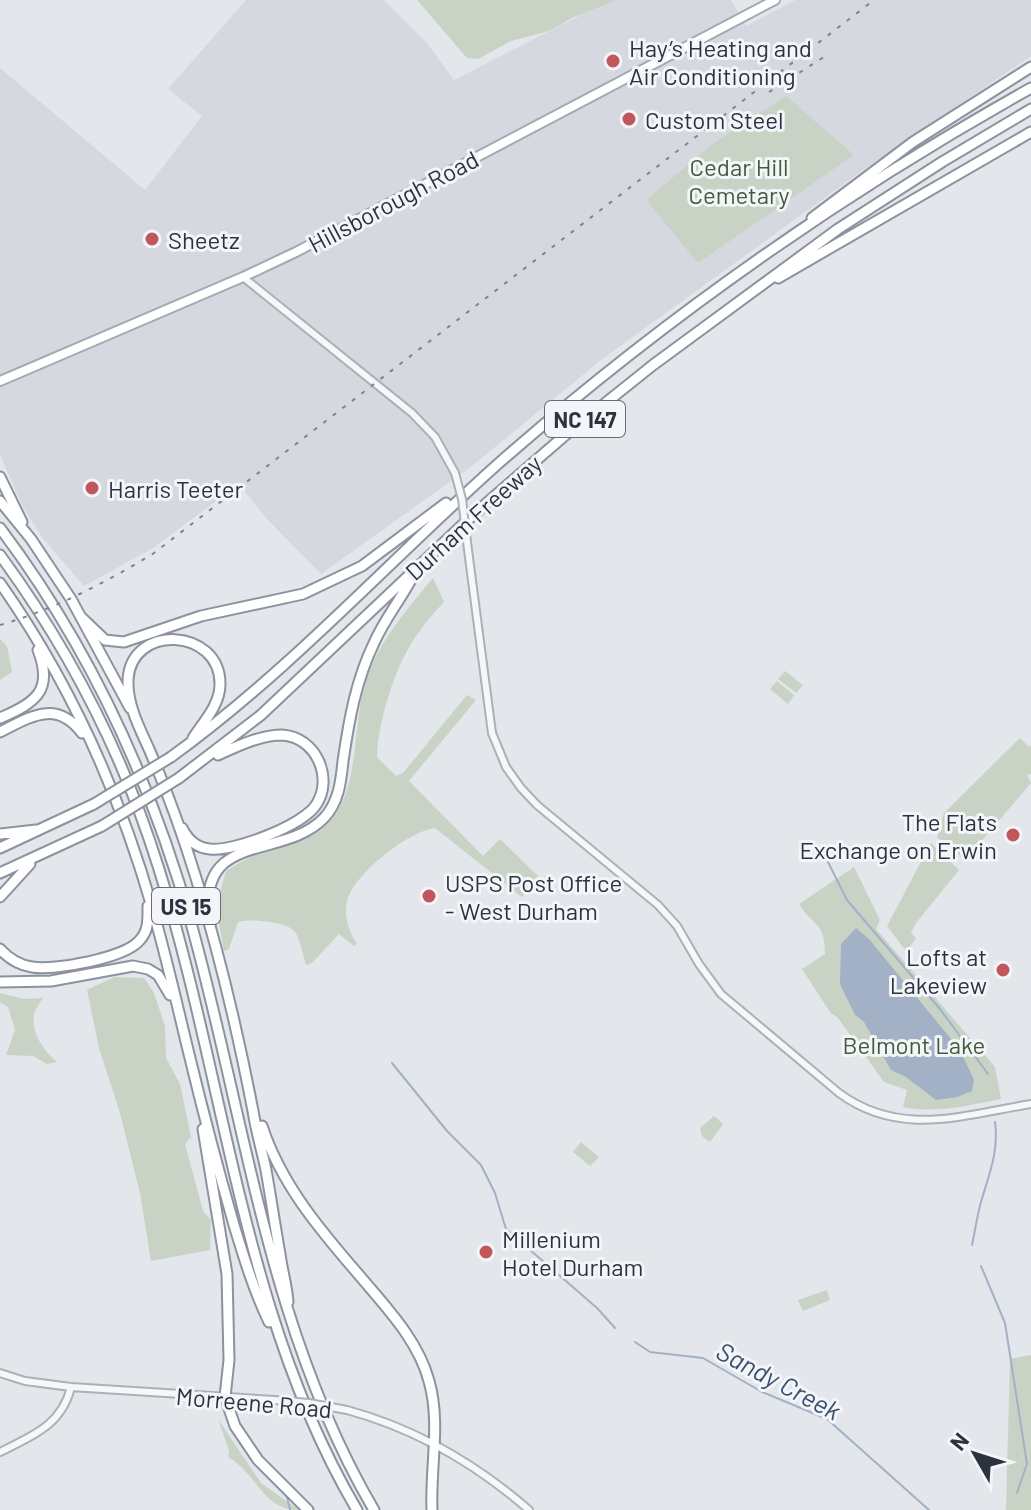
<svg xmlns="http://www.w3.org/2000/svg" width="1031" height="1510" font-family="Barlow,sans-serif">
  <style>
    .built { fill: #d6d8df }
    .green { fill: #c8d3c5 }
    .water { fill: #a2b1c6 }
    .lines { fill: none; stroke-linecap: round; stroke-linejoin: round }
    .stream { stroke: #a2b1c6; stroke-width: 2 }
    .minor-casing { stroke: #acb0b7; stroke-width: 10 }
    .major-casing { stroke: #a4a9b5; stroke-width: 12 }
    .highway-casing { stroke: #8c929f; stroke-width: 13 }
    .minor { stroke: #f6f7f9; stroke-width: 6 }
    .major { stroke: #fff; stroke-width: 8 }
    .highway { stroke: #fff; stroke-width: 9 }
    .rail { stroke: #7e8492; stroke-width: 2; stroke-dasharray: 4 8; stroke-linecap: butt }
    .minor-bridge-casing { stroke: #acb0b7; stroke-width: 10; stroke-linecap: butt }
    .highway-bridge-casing { stroke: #8c929f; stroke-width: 13; stroke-linecap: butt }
    .minor-bridge { stroke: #f6f7f9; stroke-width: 6 }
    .highway-bridge { stroke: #fff; stroke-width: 9 }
    .poi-dot { fill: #c2565d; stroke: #f3f5f8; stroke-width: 3 }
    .labels { text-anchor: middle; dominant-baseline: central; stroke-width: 6; stroke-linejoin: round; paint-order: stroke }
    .shield { fill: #f3f5f8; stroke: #686c78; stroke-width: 2 }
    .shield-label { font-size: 22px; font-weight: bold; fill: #2d3241 }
    .poi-label { font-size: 24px; fill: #2d3241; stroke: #f3f5f8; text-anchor: start }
    .park-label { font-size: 24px; fill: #3f5b3b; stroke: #f3f5f8 }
    .street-label { font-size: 24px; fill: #2d3241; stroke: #f3f5f8 }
    .water-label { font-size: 26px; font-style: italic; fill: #3b4f71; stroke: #f3f5f8 }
  </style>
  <rect width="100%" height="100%" fill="#e3e6ea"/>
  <path class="built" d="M246,0H384L427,43L454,80L610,0H731L746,26L795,0H1031V56L855,176L601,360L472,466L321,574L266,518L239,484L153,548L84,586L41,536L23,507L0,455V68L145,190L202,116L168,89Z"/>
  <path class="green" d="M417,0H617L574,17L549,31L511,41L478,59L467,58Z
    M786,96L854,155L698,263L646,200L714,143Z
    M433,578L444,602C435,612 426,621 419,632C396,662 378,720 377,757L396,776L403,773L467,695L476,700L409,781L483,856L500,839L540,878L522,897L435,828C408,832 365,867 351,891C341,907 347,930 357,944L354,946L339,934L312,963L306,965C303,955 301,941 295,932C289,922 247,918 238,922L229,949L224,951L216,907L226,871C236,865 247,858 258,854C280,845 301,845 321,830C365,796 349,717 370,669C385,634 409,607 433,578Z
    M0,639L7,646L12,672L0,680Z
    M785,671L803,685L796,693L778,679Z
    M777,681L794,695L788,704L770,689Z
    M1020,738L1029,747L1031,745V774L1027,775L1031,783L965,860L937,837L944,813Z
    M931,843L959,870L916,923L911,932L916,939L906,951L887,926Z
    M854,867L880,920L876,929L995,1067L1001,1099C970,1105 935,1114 903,1107L907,1090L884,1082L838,1018L830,1012L802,969L825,954C825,921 814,928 799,904Z
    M114,977L144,978L154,993L165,1026L166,1058L180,1084L191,1137L185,1144L203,1211L211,1220L210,1250L151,1261L140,1193L120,1113L99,1048L87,990Z
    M0,993L24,999L43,998C40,1003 34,1010 34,1016C31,1034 45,1052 57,1062L47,1064L33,1056L6,1055L15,1030L8,1007L0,1002Z
    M714,1116L723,1124L710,1142L702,1136L700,1128Z
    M581,1142L599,1157L590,1166L573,1152Z
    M827,1290L830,1300L803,1311L798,1300Z
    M1031,1355V1510H1006L1010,1359Z
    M218,1419L261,1483L299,1510C262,1510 257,1473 228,1457L229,1451Z"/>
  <path class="water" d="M856,928L869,939L960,1050L974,1080L972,1091L957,1097L936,1100L906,1077L891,1070L864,1022L855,1015L840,984L841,944Z"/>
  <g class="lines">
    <path class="stream" d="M827,860L847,900L940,1009L988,1074
      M392,1063L447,1131L481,1165L495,1193L506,1229L597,1308L615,1328
      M972,1245C975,1231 977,1216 981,1202C989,1174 999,1152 995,1122
      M981,1266L1005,1323L1027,1464L1017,1493
      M635,1342L650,1352L703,1358L762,1392L827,1419L929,1510
      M287,1497L290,1510"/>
    <g class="minor-casing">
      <path id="minor" d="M243,277L412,413L435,437L455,473
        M468,550L492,733L506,767L521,788L537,805L658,905L677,926L699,964L721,994L839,1093C900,1138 963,1115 1031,1104
        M0,1373L25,1381L71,1387L274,1400
        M347,1410C417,1429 475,1463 529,1510
        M0,1452C32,1436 62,1425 71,1387"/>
    </g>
    <g class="major-casing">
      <path id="major" d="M0,381L243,277L296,252L775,0"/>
    </g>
    <g class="highway-casing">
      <path id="highway" d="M812,218L913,142L1031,67
        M778,278L1031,132
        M0,477L22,522
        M0,501L31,539L71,599L130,708
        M0,528C89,646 151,781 191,923C246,1121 268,1330 374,1510
        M0,555C69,649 123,754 158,866C226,1080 241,1314 357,1510
        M0,583C69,681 119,792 152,907C166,955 177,1005 189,1054C203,1112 218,1169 234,1225C244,1258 254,1291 269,1322
        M81,617L105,640L124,642L201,616L303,594L362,566L446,503
        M0,718C35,703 54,691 38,650
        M0,732C30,717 56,699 82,733
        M193,738C204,721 220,705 220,684C220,628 131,623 128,680C127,704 139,727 149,749C197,860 230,992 253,1111C256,1131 262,1150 266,1170C271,1198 275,1226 280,1254C282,1270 287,1286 288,1302
        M171,757C290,671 390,560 499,463C661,321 843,193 1031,88
        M179,778L261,715L473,515L563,437L653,365L838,229L942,162L1031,109
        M182,828C188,840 196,848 210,849C234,852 303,825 316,805C334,778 316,737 282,735C260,735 238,746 218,755
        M0,834L36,830
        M0,848L94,804
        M0,873L102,826
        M0,897L30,864
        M209,912C201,832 285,859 324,818C339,802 341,781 343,761C349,720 356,680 374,643C385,618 402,598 414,574
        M0,949C9,959 19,965 32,967C54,971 124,958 139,941C149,931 148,919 148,906
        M0,982L51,981L133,966L148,969L158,975L170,995
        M262,1126C281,1184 320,1230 359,1275C386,1307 418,1340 429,1381C441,1423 430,1467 432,1510
        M203,1129L227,1274L229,1360L225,1397L235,1426L258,1460L308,1510"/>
    </g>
    <use href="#minor" class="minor"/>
    <use href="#major" class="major"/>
    <use href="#highway" class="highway"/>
    <path class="rail" d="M769,92L827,55
      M0,625C55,609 105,583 154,553L874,0"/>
    <g class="minor-bridge-casing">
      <path id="minor-bridge" d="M455,473L462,499L468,550
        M274,1400L309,1403L347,1410"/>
    </g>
    <g class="highway-bridge-casing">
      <path id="highway-bridge" d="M94,804L171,757
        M102,826L179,778"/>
    </g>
    <use href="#minor-bridge" class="minor-bridge"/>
    <use href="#highway-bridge" class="highway-bridge"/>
  </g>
  <g class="poi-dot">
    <circle cx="613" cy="61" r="8"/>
    <circle cx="629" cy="119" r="8"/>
    <circle cx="152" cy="239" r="8"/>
    <circle cx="92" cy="488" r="8"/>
    <circle cx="1013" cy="835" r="8"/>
    <circle cx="429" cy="896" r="8"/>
    <circle cx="1003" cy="970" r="8"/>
    <circle cx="486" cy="1252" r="8"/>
  </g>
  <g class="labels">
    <g class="shield">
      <rect x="545" y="401" width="80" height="36" rx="6"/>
      <rect x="152" y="888" width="68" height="36" rx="6"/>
    </g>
    <g class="shield-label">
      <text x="585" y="419">NC 147</text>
      <text x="186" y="906">US 15</text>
    </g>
    <g class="poi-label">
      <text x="629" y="47">Hay’s Heating and<tspan x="629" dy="28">Air Conditioning</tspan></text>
      <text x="645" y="119">Custom Steel</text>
      <text x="168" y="239">Sheetz</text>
      <text x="108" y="488">Harris Teeter</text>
      <text x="997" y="821" text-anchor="end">The Flats<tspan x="997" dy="28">Exchange on Erwin</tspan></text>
      <text x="445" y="882">USPS Post Office<tspan x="445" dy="28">- West Durham</tspan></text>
      <text x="987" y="956" text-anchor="end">Lofts at<tspan x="987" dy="28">Lakeview</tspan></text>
      <text x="502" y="1238">Millenium<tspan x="502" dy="28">Hotel Durham</tspan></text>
    </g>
    <g class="park-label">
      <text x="739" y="166">Cedar Hill<tspan x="739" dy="28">Cemetary</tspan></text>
      <text x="914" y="1044">Belmont Lake</text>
    </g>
    <g class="street-label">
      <text transform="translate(393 201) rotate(-28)">Hillsborough Road</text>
      <text transform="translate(473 517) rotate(-42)">Durham Freeway</text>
      <text transform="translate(254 1402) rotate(5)">Morreene Road</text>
    </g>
    <g class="water-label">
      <text transform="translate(779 1380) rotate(28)">Sandy Creek</text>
    </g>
  </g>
  <g transform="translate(975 1454) rotate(309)" stroke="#f3f5f8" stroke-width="6" paint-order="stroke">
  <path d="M0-6L14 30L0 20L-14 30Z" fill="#2d3241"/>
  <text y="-12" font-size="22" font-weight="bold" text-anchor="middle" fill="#2d3241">N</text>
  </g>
</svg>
